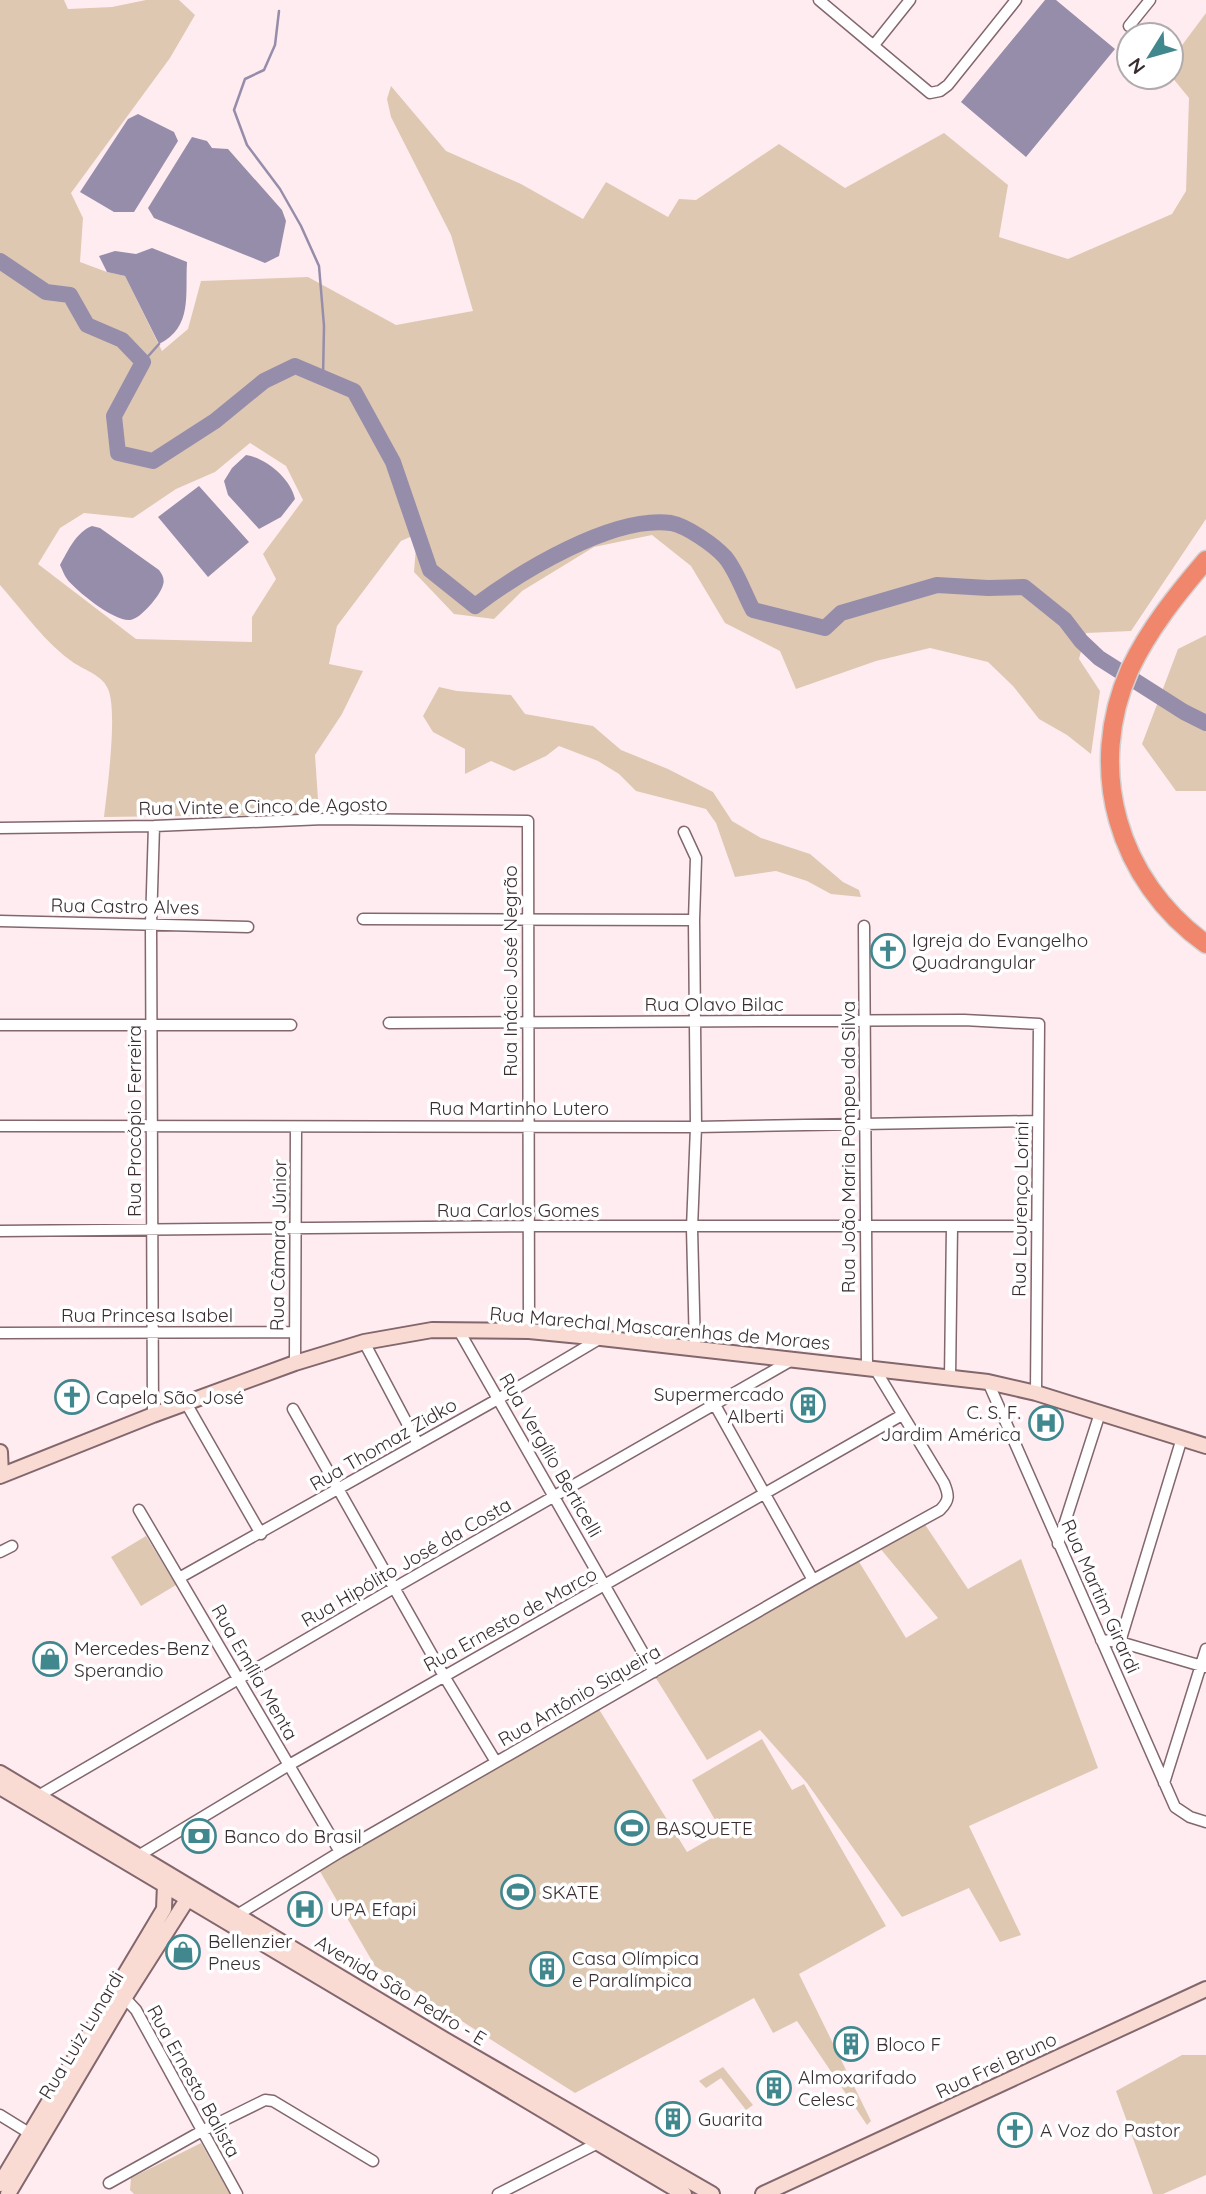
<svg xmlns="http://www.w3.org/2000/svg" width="1206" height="2194" font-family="Quicksand,sans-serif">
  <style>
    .green { fill: #dfc8b2; fill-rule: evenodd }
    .water { fill: #968dab }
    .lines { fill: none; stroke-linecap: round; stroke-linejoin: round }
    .stream { stroke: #968dab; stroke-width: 2.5 }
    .river { stroke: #968dab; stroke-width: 16 }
    .street-casing { stroke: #82676d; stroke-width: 13 }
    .secondary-casing { stroke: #82676d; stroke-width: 18 }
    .highway-casing { stroke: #d3d1d1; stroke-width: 21 }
    .street { stroke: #fff; stroke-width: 10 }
    .secondary { stroke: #fadbd3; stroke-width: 14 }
    .highway { stroke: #f0876d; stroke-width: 18 }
    .labels { text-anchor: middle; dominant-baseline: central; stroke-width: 7; stroke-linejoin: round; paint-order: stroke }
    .street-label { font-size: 19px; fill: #392d30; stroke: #fff }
    .poi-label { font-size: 19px; fill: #392d30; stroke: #fff; text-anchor: start }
  </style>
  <rect width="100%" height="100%" fill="#ffecf0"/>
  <path class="green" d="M0,0H64L68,9L112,7L146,0H179L195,15L170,58L71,193L83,218L80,262L107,272L125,276L162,351L188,329L201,281L308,277L396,325L473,311L451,235L391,117L387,99L391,86L446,151L521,184L583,219L606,182L668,217L679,199L696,200L779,144L845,188L944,133L1008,185L999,237L1068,259L1172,214L1186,191L1189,98L1171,76V60L1206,13V519L1131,631L1086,633L1079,659L1100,691L1091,754L1067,735L1039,719L1013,686L988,662L930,648L876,661L796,689L780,651L725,623L691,566L652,535L594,547L522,591L494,619L454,614L414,572L417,534L401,541L337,626L329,664L363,671L342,714L315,755L319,814L104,817C107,791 118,711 108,689C103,676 85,670 74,663C45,643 23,611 0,585ZM250,443L286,466L303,500L263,554L276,579L252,617V642L136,639L38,564L60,528L84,513L133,518L176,489L215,472Z
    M1206,635V791H1176L1142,744L1178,649Z
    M439,687L457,691L511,695L525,714L593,726L621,750L668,769L713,792L732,821L761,838L810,854L843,882L859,890L861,897L831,894L807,881L776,871L735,877L716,823L706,809L636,791L619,774L598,761L559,746L546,756L514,771L491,761L465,774V749L433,732L423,716Z
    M922,1520L968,1589L1021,1559L1098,1768L969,1826L1021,1935L1000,1942L969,1888L902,1917L807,1783L760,1730L707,1760L654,1675L856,1557L906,1638L938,1618L879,1547Z
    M146,1536L176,1585L141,1606L111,1557Z
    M597,1706L687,1852L722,1832L692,1780L762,1739L792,1790L804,1784L886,1926L799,1974L871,2121L867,2125L797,2021L773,2033L754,1998L575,2093L375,1966L318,1868Z
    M1182,2055H1206V2175L1163,2194H1153L1116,2091Z
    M723,2067L753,2105L746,2110L721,2078L706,2088L699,2081Z
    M201,2143L230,2194H134L130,2190L131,2178Z"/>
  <path class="water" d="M1045,0H1056L1115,49L1026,157L961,102Z
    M138,114L174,132L178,141L134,212H114L80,192L128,119Z
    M192,137L207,141L212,148L228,149L282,210L286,221L279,256L265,263L154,218L148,208Z
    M152,248L187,262C185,295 193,327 159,344L125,276L107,272L99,256L115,251L136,254Z
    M246,455C266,458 291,479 295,499L281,517L259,529L228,495L224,481L232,468Z
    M199,486L249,542L208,577L158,517Z
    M92,526L100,528L159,570C162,574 165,579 163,585C161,594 141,619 130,620C115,622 76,591 67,579C64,575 62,569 60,565C68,551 76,532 92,526Z"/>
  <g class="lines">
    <path class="stream" d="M279,11L275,45L264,70L245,79L234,110L247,145L280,189L301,226L319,266L324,326L323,378
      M143,362L159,344"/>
    <path class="river" d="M0,261L46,292L70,295L87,325L122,340L143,362L114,416L118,453L153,461L215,421L264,381L295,366L354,391L393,462L430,570L475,606C520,572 613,515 671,523C687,526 714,545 725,557C737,571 744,594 753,610L825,628L841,613L937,585L988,588L1024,587L1065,620L1081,641L1099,658L1184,712L1206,723"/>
    <g class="street-casing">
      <path id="street" d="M819,0L930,93L940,91L948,85L1016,0
        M1129,26L1150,0
        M874,45L910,0
        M0,828L154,826L324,819L528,821L529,1331
        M684,832L696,858L694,920L696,1127L692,1228L695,1350
        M363,919L694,920
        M0,921L248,927
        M864,926L867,1368
        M389,1023L964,1020L1039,1024L1036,1393
        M0,1025H291
        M0,1126L696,1127L1038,1121
        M0,1231L529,1226H1037
        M458,1329L654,1672
        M0,1333L294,1332
        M364,1342L418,1444
        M295,1363L296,1127
        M950,1379L952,1226
        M988,1382L1175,1807L1190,1817L1206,1822
        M186,1403L261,1534
        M715,1405L813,1580
        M293,1409L444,1676L496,1762
        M153,1415L151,924L154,826
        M139,1510L340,1852
        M1058,1544L1100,1413
        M0,1552L12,1546
        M179,1578L498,1399L601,1338
        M1101,1640L1120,1642L1205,1667
        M1120,1642L1182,1438
        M1164,1783L1206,1649
        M38,1796L394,1588L792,1360
        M138,1856L289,1765L902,1415
        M237,1915L340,1852L813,1580L940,1510C950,1500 949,1495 944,1483L875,1369
        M122,1995L136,2010L237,2194
        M0,2115L34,2136
        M109,2183L202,2131L265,2100L273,2101L373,2161
        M498,2194L600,2142"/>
    </g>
    <g class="secondary-casing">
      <path id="secondary" d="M0,1452L1,1475
        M0,1476L153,1415L295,1363L364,1342L432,1330L529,1331L601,1338L988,1382L1036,1393L1206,1446
        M0,1773L445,2040L712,2194
        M0,1787L684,2194
        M0,2184L164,1909L165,1884
        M8,2194L125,1997L188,1898
        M763,2194L1206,1989"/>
    </g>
    <g class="highway-casing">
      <path id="highway" d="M1206,560C1177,594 1149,629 1130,669C1085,769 1118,881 1206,944"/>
    </g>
    <use href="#street" class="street"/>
    <use href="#secondary" class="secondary"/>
    <use href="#highway" class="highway"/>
  </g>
  <defs>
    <g id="church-ring" transform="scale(1.75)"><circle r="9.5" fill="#fff" stroke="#40888e" stroke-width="1.5"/><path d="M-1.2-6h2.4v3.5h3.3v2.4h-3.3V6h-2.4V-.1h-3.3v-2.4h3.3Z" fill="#40888e"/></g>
    <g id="building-ring" transform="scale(1.75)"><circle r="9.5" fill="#fff" stroke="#40888e" stroke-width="1.5"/><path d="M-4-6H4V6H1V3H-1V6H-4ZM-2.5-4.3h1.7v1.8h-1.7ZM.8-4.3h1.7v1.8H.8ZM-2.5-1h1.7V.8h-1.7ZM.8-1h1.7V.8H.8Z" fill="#40888e"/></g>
    <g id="hospital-ring" transform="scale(1.75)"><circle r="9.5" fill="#fff" stroke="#40888e" stroke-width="1.5"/><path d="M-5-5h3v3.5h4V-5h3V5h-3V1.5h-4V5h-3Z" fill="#40888e"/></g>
    <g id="shop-ring" transform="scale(1.75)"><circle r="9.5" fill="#fff" stroke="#40888e" stroke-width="1.5"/><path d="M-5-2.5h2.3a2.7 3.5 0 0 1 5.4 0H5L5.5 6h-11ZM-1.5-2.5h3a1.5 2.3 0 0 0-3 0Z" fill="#40888e"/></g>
    <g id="stadium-ring" transform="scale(1.75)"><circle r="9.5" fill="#fff" stroke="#40888e" stroke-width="1.5"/><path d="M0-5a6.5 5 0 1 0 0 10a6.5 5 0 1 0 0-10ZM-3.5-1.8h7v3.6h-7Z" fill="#40888e"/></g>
    <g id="bank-ring" transform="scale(1.75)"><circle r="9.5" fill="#fff" stroke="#40888e" stroke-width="1.5"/><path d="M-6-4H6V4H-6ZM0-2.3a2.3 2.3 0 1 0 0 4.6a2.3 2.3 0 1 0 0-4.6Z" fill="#40888e"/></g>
  </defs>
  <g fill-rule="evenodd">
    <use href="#church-ring" x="888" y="951"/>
    <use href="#church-ring" x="72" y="1397"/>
    <use href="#building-ring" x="808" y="1405"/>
    <use href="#hospital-ring" x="1046" y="1423"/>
    <use href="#shop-ring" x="50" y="1659"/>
    <use href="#stadium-ring" x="632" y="1828"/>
    <use href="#bank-ring" x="199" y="1836"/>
    <use href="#stadium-ring" x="518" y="1892"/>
    <use href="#hospital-ring" x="305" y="1909"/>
    <use href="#shop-ring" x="183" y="1952"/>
    <use href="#building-ring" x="547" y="1969"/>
    <use href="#building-ring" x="851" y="2044"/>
    <use href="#building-ring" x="774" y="2088"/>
    <use href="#building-ring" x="673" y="2119"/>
    <use href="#church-ring" x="1015" y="2130"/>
  </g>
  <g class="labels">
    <g class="street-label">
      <text transform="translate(263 806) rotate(-1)">Rua Vinte e Cinco de Agosto</text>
      <text transform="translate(125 906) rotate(1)">Rua Castro Alves</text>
      <text transform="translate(510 971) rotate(-90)">Rua Inácio José Negrão</text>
      <text x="714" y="1004">Rua Olavo Bilac</text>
      <text x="519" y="1108">Rua Martinho Lutero</text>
      <text transform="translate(134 1121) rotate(-90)">Rua Procópio Ferreira</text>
      <text transform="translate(848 1147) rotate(-90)">Rua João Maria Pompeu da Silva</text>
      <text transform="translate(1020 1209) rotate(-89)">Rua Lourenço Lorini</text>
      <text x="518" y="1210">Rua Carlos Gomes</text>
      <text transform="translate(278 1245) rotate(-89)">Rua Câmara Júnior</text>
      <text x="147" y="1315">Rua Princesa Isabel</text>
      <text transform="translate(660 1328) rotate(5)">Rua Marechal Mascarenhas de Moraes</text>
      <text transform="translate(383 1444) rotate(-30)">Rua Thomaz Zidko</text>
      <text transform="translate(551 1455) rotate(60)">Rua Vergílio Berticelli</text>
      <text transform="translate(406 1562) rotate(-30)">Rua Hipólito José da Costa</text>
      <text transform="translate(1101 1596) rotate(66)">Rua Martim Girardi</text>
      <text transform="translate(510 1619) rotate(-29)">Rua Ernesto de Marco</text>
      <text transform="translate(255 1672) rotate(60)">Rua Emília Menta</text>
      <text transform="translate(579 1695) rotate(-30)">Rua Antônio Siqueira</text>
      <text transform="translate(401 1990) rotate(31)">Avenida São Pedro - E</text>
      <text transform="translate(81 2035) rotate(-59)">Rua Luiz Lunardi</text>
      <text transform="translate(996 2065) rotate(-25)">Rua Frei Bruno</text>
      <text transform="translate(194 2081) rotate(61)">Rua Ernesto Balista</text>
    </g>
    <g class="poi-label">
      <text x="912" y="940">Igreja do Evangelho<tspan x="912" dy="22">Quadrangular</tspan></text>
      <text x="784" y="1394" text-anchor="end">Supermercado<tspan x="784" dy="22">Alberti</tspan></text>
      <text x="96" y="1397">Capela São José</text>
      <text x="1021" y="1412" text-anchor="end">C. S. F.<tspan x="1021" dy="22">Jardim América</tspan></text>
      <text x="74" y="1648">Mercedes-Benz<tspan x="74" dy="22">Sperandio</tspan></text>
      <text x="656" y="1828">BASQUETE</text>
      <text x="224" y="1836">Banco do Brasil</text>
      <text x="542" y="1892">SKATE</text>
      <text x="330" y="1909">UPA Efapi</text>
      <text x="208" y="1941">Bellenzier<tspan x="208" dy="22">Pneus</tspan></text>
      <text x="572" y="1958">Casa Olímpica<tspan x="572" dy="22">e Paralímpica</tspan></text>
      <text x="876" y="2044">Bloco F</text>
      <text x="798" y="2077">Almoxarifado<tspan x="798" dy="22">Celesc</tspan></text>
      <text x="698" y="2119">Guarita</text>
      <text x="1040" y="2130">A Voz do Pastor</text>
    </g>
  </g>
  <g transform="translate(1150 56) rotate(233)"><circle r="33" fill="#ffffff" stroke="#b0abac" stroke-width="2"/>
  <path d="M0-5L12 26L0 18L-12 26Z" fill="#40888e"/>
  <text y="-10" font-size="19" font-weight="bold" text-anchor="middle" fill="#392d30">N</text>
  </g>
</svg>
